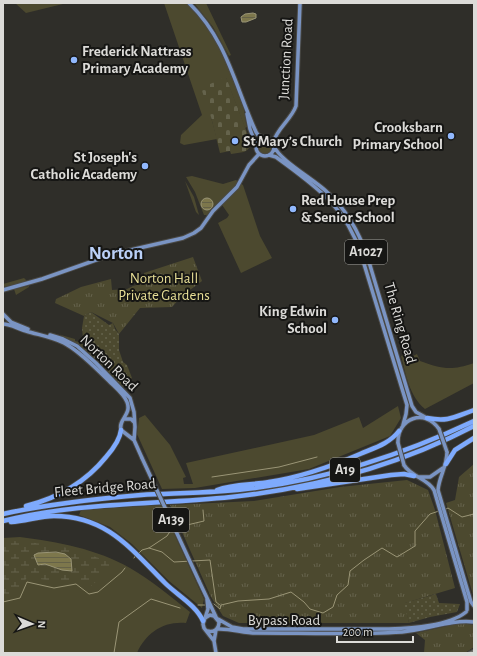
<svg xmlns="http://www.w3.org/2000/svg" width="477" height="656" font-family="'Alegreya Sans',sans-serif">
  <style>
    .grass { fill: #4c492f }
    .wetland { fill: url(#wetland-marsh) }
    .cemetery { fill: url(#cemetery-stones) }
    .park { fill: url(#park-tufts) }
    .garden { fill: url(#garden-dots) }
    .water { fill: url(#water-rules); stroke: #9a9576 }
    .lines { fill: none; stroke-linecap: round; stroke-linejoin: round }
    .stream { stroke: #9a9576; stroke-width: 1 }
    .minor-casing { stroke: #4a4945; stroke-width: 5 }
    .major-casing { stroke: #4a4945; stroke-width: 5.5 }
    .highway-casing { stroke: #4a4945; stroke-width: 6 }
    .minor { stroke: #73726c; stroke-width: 3 }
    .major { stroke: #7a94c3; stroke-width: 3.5 }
    .highway { stroke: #7eaafd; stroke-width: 4.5 }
    .major-bridge-casing { stroke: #4a4945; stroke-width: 5.5; stroke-linecap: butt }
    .major-bridge { stroke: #7a94c3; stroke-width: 3.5 }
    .poi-dot { fill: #91b8fd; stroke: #161614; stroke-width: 1.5 }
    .labels { text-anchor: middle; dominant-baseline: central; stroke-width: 4; stroke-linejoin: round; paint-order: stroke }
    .shield { fill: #161614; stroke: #a1a09d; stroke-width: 1 }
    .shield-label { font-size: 14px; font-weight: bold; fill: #dcdbd8 }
    .poi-label { font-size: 15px; font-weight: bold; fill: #dcdbd8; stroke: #161614; text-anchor: start }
    .street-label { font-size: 15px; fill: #dcdbd8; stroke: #161614 }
    .park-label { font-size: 15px; fill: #e6dd95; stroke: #161614 }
    .district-label { font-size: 19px; font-weight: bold; fill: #bad0f7; stroke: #161614 }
  </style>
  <defs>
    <pattern id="wetland-marsh" width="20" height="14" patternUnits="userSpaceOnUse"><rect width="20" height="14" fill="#4c492f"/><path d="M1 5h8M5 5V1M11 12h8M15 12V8" fill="none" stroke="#65634c"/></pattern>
    <pattern id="cemetery-stones" width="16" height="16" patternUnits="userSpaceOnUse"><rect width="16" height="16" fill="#4c492f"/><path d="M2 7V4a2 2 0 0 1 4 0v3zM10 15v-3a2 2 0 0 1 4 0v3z" fill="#65634c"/></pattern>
    <pattern id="park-tufts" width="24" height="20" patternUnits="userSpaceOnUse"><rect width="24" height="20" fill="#4c492f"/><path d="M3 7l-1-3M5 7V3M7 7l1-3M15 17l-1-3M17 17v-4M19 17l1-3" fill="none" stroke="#65634c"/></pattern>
    <pattern id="garden-dots" width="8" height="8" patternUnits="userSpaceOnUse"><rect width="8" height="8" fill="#4c492f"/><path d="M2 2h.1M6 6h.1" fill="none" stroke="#65634c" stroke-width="1.8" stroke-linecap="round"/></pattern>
    <pattern id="water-rules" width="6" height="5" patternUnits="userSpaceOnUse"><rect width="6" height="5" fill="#7d774c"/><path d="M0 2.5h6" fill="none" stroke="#656248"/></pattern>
  </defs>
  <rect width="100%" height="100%" fill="#2f2e29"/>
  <path class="grass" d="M15,3H67L26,13Z
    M164,3H187C215,28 232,70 243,105C245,112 245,120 247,127L245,128L226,78L211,117L217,139L184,145L180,143L181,135L202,115Z
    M194,3H206L231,55L229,56L213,27Z
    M258 147a7 7 0 1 1 14 0a7 7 0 1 1-14 0Z
    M192,176L223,184L236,180L243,185L260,236L272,258L241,273L218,223L227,218L229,215L220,202L207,215H204L195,192L186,177Z
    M185,181L194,197L199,215L196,212Z
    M24,278L26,280L25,282L3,287V284Z
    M29,286V287L16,295L14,289Z
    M60,333L61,335L75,339V341L79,342L80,344H83L84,348L107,371L79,346L62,336Z
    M406,354L409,358L417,354L420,361C442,369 451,371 474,363V383L425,409C409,396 406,374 401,356Z
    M398,406L401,418L390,436L309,469L195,488L162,489L137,434L139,418L145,415L170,445L186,477L183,478L184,484H193L186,463L314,435L359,417L363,428Z
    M161,505L204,599L202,608L169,581L132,544L110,527L79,515L81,510Z
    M20,537C58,542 97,549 130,568C151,580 170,596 190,612L186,623C163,621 146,633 137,653H3V538Z"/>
  <path class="wetland" d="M3,540L46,544L73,549L116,564L91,586L74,580L52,581L27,577L18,594L3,597Z"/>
  <path class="cemetery" d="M226,77L251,143C249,154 240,152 231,154L230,151L220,153L211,117L201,88Z"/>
  <path class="park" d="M193,257L202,281L182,296L172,307L140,308L119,334L113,323L91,312L84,316L55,303L56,299L81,287L111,279L112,290L127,289L133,286L144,283V273Z
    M474,464V598L446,503L455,500L459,477Z
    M407,480L428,490L435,510L455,588L405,603L409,623H239L223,616L211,597L170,505L254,501L340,487Z
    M461,623L474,625V647L465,653H424L425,640L416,633Z"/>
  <path class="garden" d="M91,312L109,325L113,323L115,329L119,334V350L123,362L127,365L132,378L123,387L84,348L82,328L84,316Z
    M436,594L439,603L460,604L457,612L430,617L409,623L404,603Z"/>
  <path class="water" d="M253,13L256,14V18L246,22H242L241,17L245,14Z
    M201 204a6 6 0 1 1 12 0a6 6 0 1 1-12 0Z
    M56,552L65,554L71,559L72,571L62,570L45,564L38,565L34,555L38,553Z"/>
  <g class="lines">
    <path class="stream" d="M212,477L279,467L317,457
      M446,509L448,508L462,517L474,514
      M149,548L162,552L174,562L210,560L216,602L220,605
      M139,553L142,550L149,548L167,536L171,530L177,527H183L187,525L204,521L203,510
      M134,558L136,555
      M3,602L20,598L27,582L54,588L76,584L89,594L98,592L122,572L125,568
      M214,604L220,609L221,605L238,601L269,599L291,592L304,602L310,609L323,613L333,607L337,595L348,585L350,571L364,560L382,548L397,557L415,546V531L430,514L439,511
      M198,605H205
      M114,653L119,622L151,599L180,608"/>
    <g class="minor-casing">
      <path id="minor" d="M470,653L474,651"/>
    </g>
    <g class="major-casing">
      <path id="major" d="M189,3C227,40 235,86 256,132L258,135L264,138
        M247,114L250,129L256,145
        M256 147a9 9 0 1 1 18 0a9 9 0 1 1-18 0Z
        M273,143C277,128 291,120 296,106L300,3
        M274,146C279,160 315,180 327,192C348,211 361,236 369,262L412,406L416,412L425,417
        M269,155L276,157C315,186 345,205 361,254L407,405L406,414L403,425
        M3,290L42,279L113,254L183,238L194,233L201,228L213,211L237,187L249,165L259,154
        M3,314L11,322L28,329
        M3,324C11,324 18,329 26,331C39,335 52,337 64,343C81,352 95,368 109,381C115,387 124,394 127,402C132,415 118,419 121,430L134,440L142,458
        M50,335L63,339L77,346L96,363L130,398L134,412L135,427L134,440
        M124,419H131L134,422
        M398,443C397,418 425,408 439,429
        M447,452C447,466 439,477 438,490L468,592L471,602L474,606
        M404,465C411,477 427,478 434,490L467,602V610
        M418,477H430L443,468
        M199,581L216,617
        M207,599L208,609L203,624L204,628L214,641
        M205,618L210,615L214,616L219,622C219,629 214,633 207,631
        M218,619L232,627L243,629H389C411,628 449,626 466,612
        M217,629C230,628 243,633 256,633C304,633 354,635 402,632C426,630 452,619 474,622
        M216,630L214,641L216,653"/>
    </g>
    <g class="highway-casing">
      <path id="highway" d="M427,418C449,422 454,417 474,410
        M446,464L455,450L474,438
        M297,489L391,475L404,474L414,476
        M217,490C233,484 252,485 269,482C301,477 330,467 360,454C374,448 389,444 399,431
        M26,506C58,498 85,483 106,457C113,449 120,440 121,430
        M3,514C48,504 94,499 141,495C179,493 217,493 255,488C332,478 404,454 474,421
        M3,521C78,502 155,505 231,497C314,488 399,465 474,426
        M11,522C26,521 40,516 54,516C107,516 131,549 165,583C177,595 196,605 203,621"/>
    </g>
    <use href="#minor" class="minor"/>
    <use href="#major" class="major"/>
    <use href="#highway" class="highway"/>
    <g class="major-bridge-casing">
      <path id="major-bridge" d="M439,429L447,452
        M398,443L404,465
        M142,458L199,581"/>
    </g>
    <use href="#major-bridge" class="major-bridge"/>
  </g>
  <g class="poi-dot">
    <circle cx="74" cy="60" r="4"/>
    <circle cx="451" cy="136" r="4"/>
    <circle cx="235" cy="141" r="4"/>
    <circle cx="145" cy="166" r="4"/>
    <circle cx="293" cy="209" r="4"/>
    <circle cx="335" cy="320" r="4"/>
  </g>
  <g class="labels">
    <g class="shield">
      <rect x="345" y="240" width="42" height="24" rx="3"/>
      <rect x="330" y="458" width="30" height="24" rx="3"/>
      <rect x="153" y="508" width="36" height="24" rx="3"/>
    </g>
    <g class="shield-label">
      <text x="366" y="252">A1027</text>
      <text x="345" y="470">A19</text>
      <text x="171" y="520">A139</text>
    </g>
    <g class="poi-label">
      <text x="82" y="51">Frederick Nattrass<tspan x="82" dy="17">Primary Academy</tspan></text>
      <text x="443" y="127" text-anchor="end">Crooksbarn<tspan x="443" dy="17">Primary School</tspan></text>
      <text x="243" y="141">St Mary’s Church</text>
      <text x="137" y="157" text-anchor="end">St Joseph's<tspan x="137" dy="17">Catholic Academy</tspan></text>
      <text x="301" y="200">Red House Prep<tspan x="301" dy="17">&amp; Senior School</tspan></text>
      <text x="327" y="311" text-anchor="end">King Edwin<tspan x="327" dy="17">School</tspan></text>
    </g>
    <g class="street-label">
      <text transform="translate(286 59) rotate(-87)">Junction Road</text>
      <text transform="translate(400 323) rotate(74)">The Ring Road</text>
      <text transform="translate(109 363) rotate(44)">Norton Road</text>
      <text transform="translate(105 488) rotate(-5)">Fleet Bridge Road</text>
      <text x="284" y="620">Bypass Road</text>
    </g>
    <g class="park-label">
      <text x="164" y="278">Norton Hall<tspan x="164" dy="17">Private Gardens</tspan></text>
    </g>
    <g class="district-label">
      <text x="116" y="253">Norton</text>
    </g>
  </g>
  <rect width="477" height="656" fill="none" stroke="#dcdbd8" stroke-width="8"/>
  <g transform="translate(32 624) rotate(92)" stroke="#161614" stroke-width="3" paint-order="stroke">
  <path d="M0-3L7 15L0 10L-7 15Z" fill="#dcdbd8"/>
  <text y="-6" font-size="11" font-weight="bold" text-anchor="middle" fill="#dcdbd8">N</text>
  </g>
  <path d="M337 636v6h76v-6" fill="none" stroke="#dcdbd8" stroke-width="2"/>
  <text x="343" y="636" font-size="12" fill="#dcdbd8" stroke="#161614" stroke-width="3" paint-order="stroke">200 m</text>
</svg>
